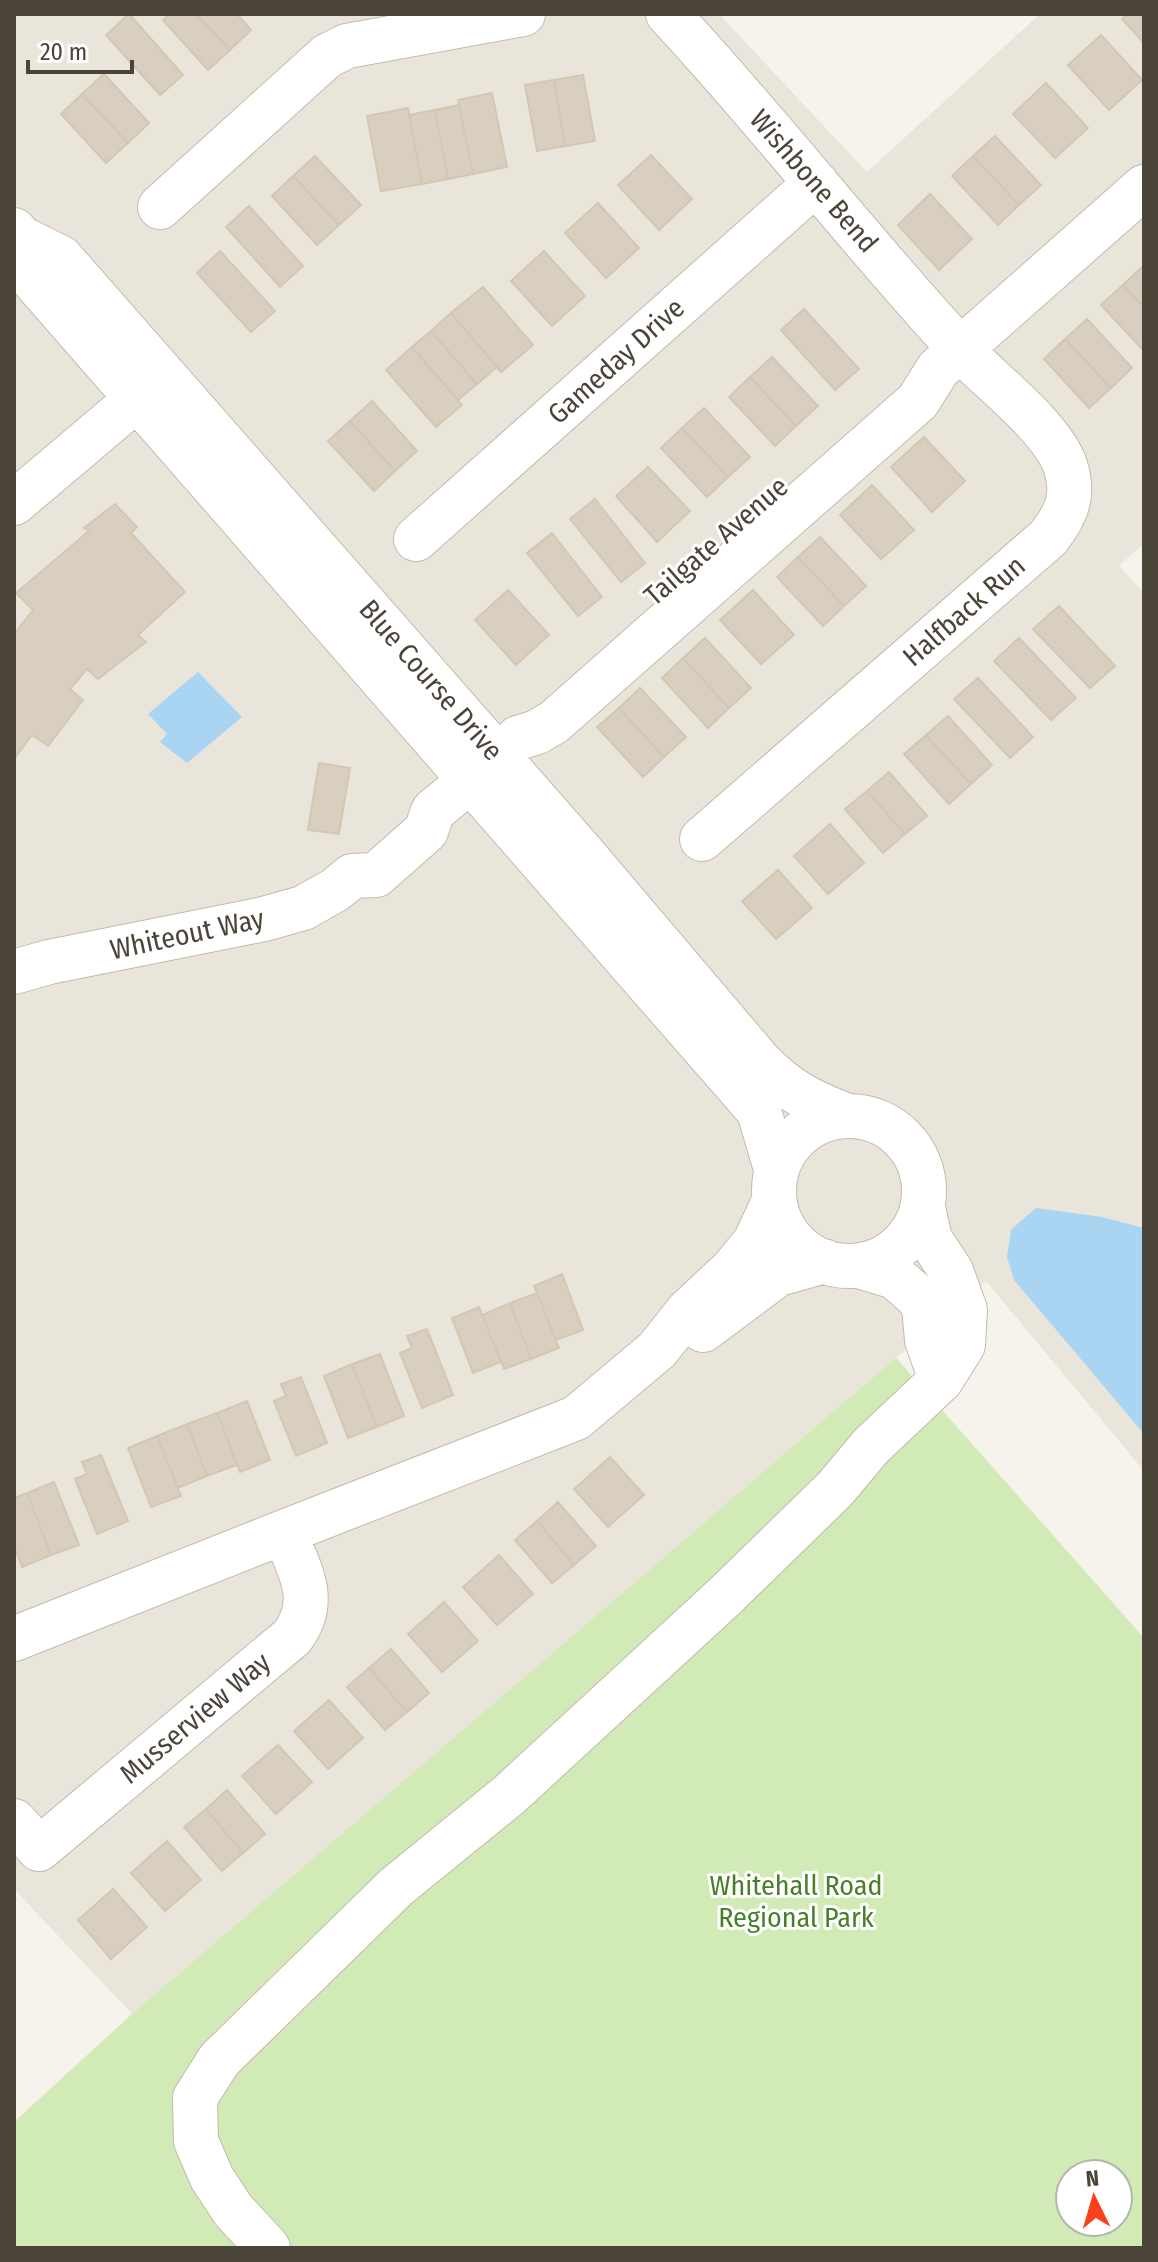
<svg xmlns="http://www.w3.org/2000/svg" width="1158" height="2262" font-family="'Fira Sans Condensed',sans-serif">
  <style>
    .residential { fill: #eae5da }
    .green { fill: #d2eab5; fill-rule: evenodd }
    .water { fill: #a9d4f2 }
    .building { fill: #d8cfc1; stroke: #d3c7b4; stroke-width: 2 }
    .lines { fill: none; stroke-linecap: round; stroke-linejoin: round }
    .minor-casing { stroke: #c2bbae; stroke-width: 46 }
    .minor { stroke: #fff; stroke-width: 44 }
    .labels { text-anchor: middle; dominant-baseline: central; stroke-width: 6; stroke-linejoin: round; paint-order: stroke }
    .street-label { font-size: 28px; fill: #4b4439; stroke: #fff }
    .park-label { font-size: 28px; fill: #4a7f2a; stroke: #fff }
  </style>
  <rect width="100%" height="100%" fill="#f6f3ec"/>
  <path class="residential" d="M14,14H719L867,172L1040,14H1144V543L1119,566L1144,593V1471L986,1281L132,2014L14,1889Z"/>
  <path class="green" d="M896,1358L1144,1638V2248H14V2122L132,2014ZM1070,2174H1118V2222H1070Z"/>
  <path class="water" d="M198,672L242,717L187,763L160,742L167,734L148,714Z
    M1036,1208L1102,1217L1144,1228V1434L1014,1280L1007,1257L1011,1230Z"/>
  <path class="building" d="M129,14L183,75L160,95L106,35Z
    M170,14H196L230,50L208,70L163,20Z
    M196,14H237L251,30L230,50Z
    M1128,14H1144V43L1122,19Z
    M1101,35L1142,80L1109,110L1068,65Z
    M104,74L149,123L128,143L82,94Z
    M583,75L595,141L565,146L554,80Z
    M554,80L565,146L537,151L525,85Z
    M1046,83L1088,128L1055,158L1013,114Z
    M492,93L507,167L473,174L458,100Z
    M82,94L128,143L106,163L61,114Z
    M459,105L473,174L448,179L435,110Z
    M408,108L422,184L381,191L367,116Z
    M435,110L448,179L422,184L409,115Z
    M995,136L1041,185L1019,205L973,156Z
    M651,155L692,199L659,230L618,185Z
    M315,156L361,205L339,225L293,176Z
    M973,156L1019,205L998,225L952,176Z
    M293,176L339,225L317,245L272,196Z
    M930,194L972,239L939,270L898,225Z
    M598,203L639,248L606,278L565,233Z
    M249,206L303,266L280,287L226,227Z
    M220,251L275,311L251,332L197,273Z
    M544,251L585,296L552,326L511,281Z
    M1144,265V308L1123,285Z
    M1123,285L1144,308V351L1101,305Z
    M483,287L533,345L501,372L451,313Z
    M804,309L859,369L835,390L781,330Z
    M451,313L497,367L477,384L431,331Z
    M1087,319L1132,368L1111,388L1065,339Z
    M431,331L477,384L458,400L412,347Z
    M1065,339L1111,388L1089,408L1044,359Z
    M412,347L462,405L436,427L386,370Z
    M772,357L818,406L796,426L750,377Z
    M750,377L796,426L775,446L729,397Z
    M372,401L417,451L395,471L350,421Z
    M704,408L750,457L728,477L682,428Z
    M350,421L395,471L374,491L328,441Z
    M682,428L728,477L707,497L661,448Z
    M924,437L965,481L932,512L891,467Z
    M648,467L690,511L657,542L616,496Z
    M872,485L914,530L881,559L840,515Z
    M595,499L645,563L621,582L570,519Z
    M115,504L137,527L131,533L185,592L138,635L146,642L98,679L87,669L70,689L83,700L48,746L32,735L14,759V634L33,610L16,593L89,531L84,528Z
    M552,533L602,597L578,616L527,553Z
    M820,537L866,586L844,606L798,557Z
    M798,557L844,606L823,626L777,577Z
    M508,590L549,635L516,665L475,620Z
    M753,590L794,635L761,664L720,620Z
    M1059,606L1115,666L1090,688L1033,629Z
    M705,638L751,688L729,708L683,658Z
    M1019,638L1076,698L1051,720L994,661Z
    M683,658L729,708L708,728L662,678Z
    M978,678L1033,737L1010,758L954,699Z
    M640,688L686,737L664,757L619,708Z
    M619,708L664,757L643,777L597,727Z
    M948,716L992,765L971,784L926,735Z
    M926,735L971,784L949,804L904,754Z
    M319,763L350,768L339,834L308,830Z
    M889,772L927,816L905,834L867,791Z
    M867,791L905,834L883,853L845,809Z
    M830,824L864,863L828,894L794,856Z
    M778,870L812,908L776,939L742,901Z
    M562,1274L583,1330L556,1340L534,1286Z
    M537,1293L559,1348L531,1359L510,1303Z
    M510,1303L531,1359L504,1369L482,1315Z
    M479,1307L501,1362L473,1373L452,1318Z
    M427,1329L453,1395L422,1408L400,1353L412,1348L407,1336Z
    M380,1354L404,1416L377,1427L352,1364Z
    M352,1364L377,1427L348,1438L324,1376Z
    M301,1377L327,1443L296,1456L274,1401L286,1396L281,1384Z
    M247,1401L270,1460L240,1472L217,1413Z
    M217,1413L237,1465L207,1476L187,1424Z
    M187,1424L207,1476L178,1488L157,1436Z
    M157,1436L181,1496L151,1507L128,1448Z
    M101,1455L128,1521L97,1534L75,1479L87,1474L82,1462Z
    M610,1457L644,1495L608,1527L574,1489Z
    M54,1482L79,1545L51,1555L27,1493Z
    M27,1493L51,1555L22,1567L14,1545V1498Z
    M558,1502L596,1546L574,1565L537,1521Z
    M537,1521L574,1565L552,1583L515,1540Z
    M499,1555L533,1594L497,1625L463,1587Z
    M444,1602L478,1641L442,1672L408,1634Z
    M391,1649L429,1693L407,1712L369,1668Z
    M369,1668L407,1712L385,1730L347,1687Z
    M329,1700L363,1738L328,1769L294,1731Z
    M278,1745L312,1782L276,1814L242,1776Z
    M227,1790L265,1834L243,1853L206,1809Z
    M206,1809L243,1853L222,1871L184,1827Z
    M167,1841L201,1880L165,1911L131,1873Z
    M113,1889L147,1927L111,1959L78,1920Z"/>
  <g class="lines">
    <g class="minor-casing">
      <path id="minor" d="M668,14C769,122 859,240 960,349C990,381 1050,425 1065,465C1075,495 1067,514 1048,538L702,839
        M160,207L327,56L347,46L523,14
        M14,230L21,238L35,282L759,1111L776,1169
        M21,238L61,258L580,850L760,1062C789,1091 807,1100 845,1115
        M14,503L157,382
        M416,539L816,183
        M14,972L49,962L264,919L303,908L335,890L352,876L376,875L426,831L433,811L499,757L518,738L537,732L554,722L918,401L938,369L1144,187
        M774 1191a75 75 0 1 1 150 0a75 75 0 1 1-150 0Z
        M859,1266L895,1277L917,1296L924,1307L927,1340L941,1380
        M703,1330L778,1274L824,1261
        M284,1532L576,1418L657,1350L688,1311L733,1269L755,1242L774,1201
        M14,1639L284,1532C299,1569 320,1600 292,1637L39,1849L14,1821
        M268,2248L233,2210L212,2178L196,2141L195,2098L219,2060L396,1887L509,1795L723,1598L835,1489L871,1446L941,1380L963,1345L965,1310L951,1271L930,1239L923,1208"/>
    </g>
    <use href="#minor" class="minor"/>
  </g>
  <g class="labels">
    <g class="street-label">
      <text transform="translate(814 181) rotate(49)">Wishbone Bend</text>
      <text transform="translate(616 361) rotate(-42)">Gameday Drive</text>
      <text transform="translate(716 541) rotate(-41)">Tailgate Avenue</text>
      <text transform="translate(964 611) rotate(-41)">Halfback Run</text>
      <text transform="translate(431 680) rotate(49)">Blue Course Drive</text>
      <text transform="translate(187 934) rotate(-12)">Whiteout Way</text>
      <text transform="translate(195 1718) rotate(-40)">Musserview Way</text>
    </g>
    <g class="park-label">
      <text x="796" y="1885">Whitehall Road<tspan x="796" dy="32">Regional Park</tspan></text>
    </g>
  </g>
  <rect width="1158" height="2262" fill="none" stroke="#4b4439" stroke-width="32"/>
  <g transform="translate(1094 2198) rotate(355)"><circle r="38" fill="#ffffff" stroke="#b7b4b0" stroke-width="2"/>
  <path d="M0-6L14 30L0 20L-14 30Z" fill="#fc3f1d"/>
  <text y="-12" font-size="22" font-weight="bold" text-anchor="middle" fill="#4b4439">N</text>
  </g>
  <path d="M28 60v12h104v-12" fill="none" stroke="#4b4439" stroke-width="4"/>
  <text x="40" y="60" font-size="24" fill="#4b4439" stroke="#ffffff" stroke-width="6" paint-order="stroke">20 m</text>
</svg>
